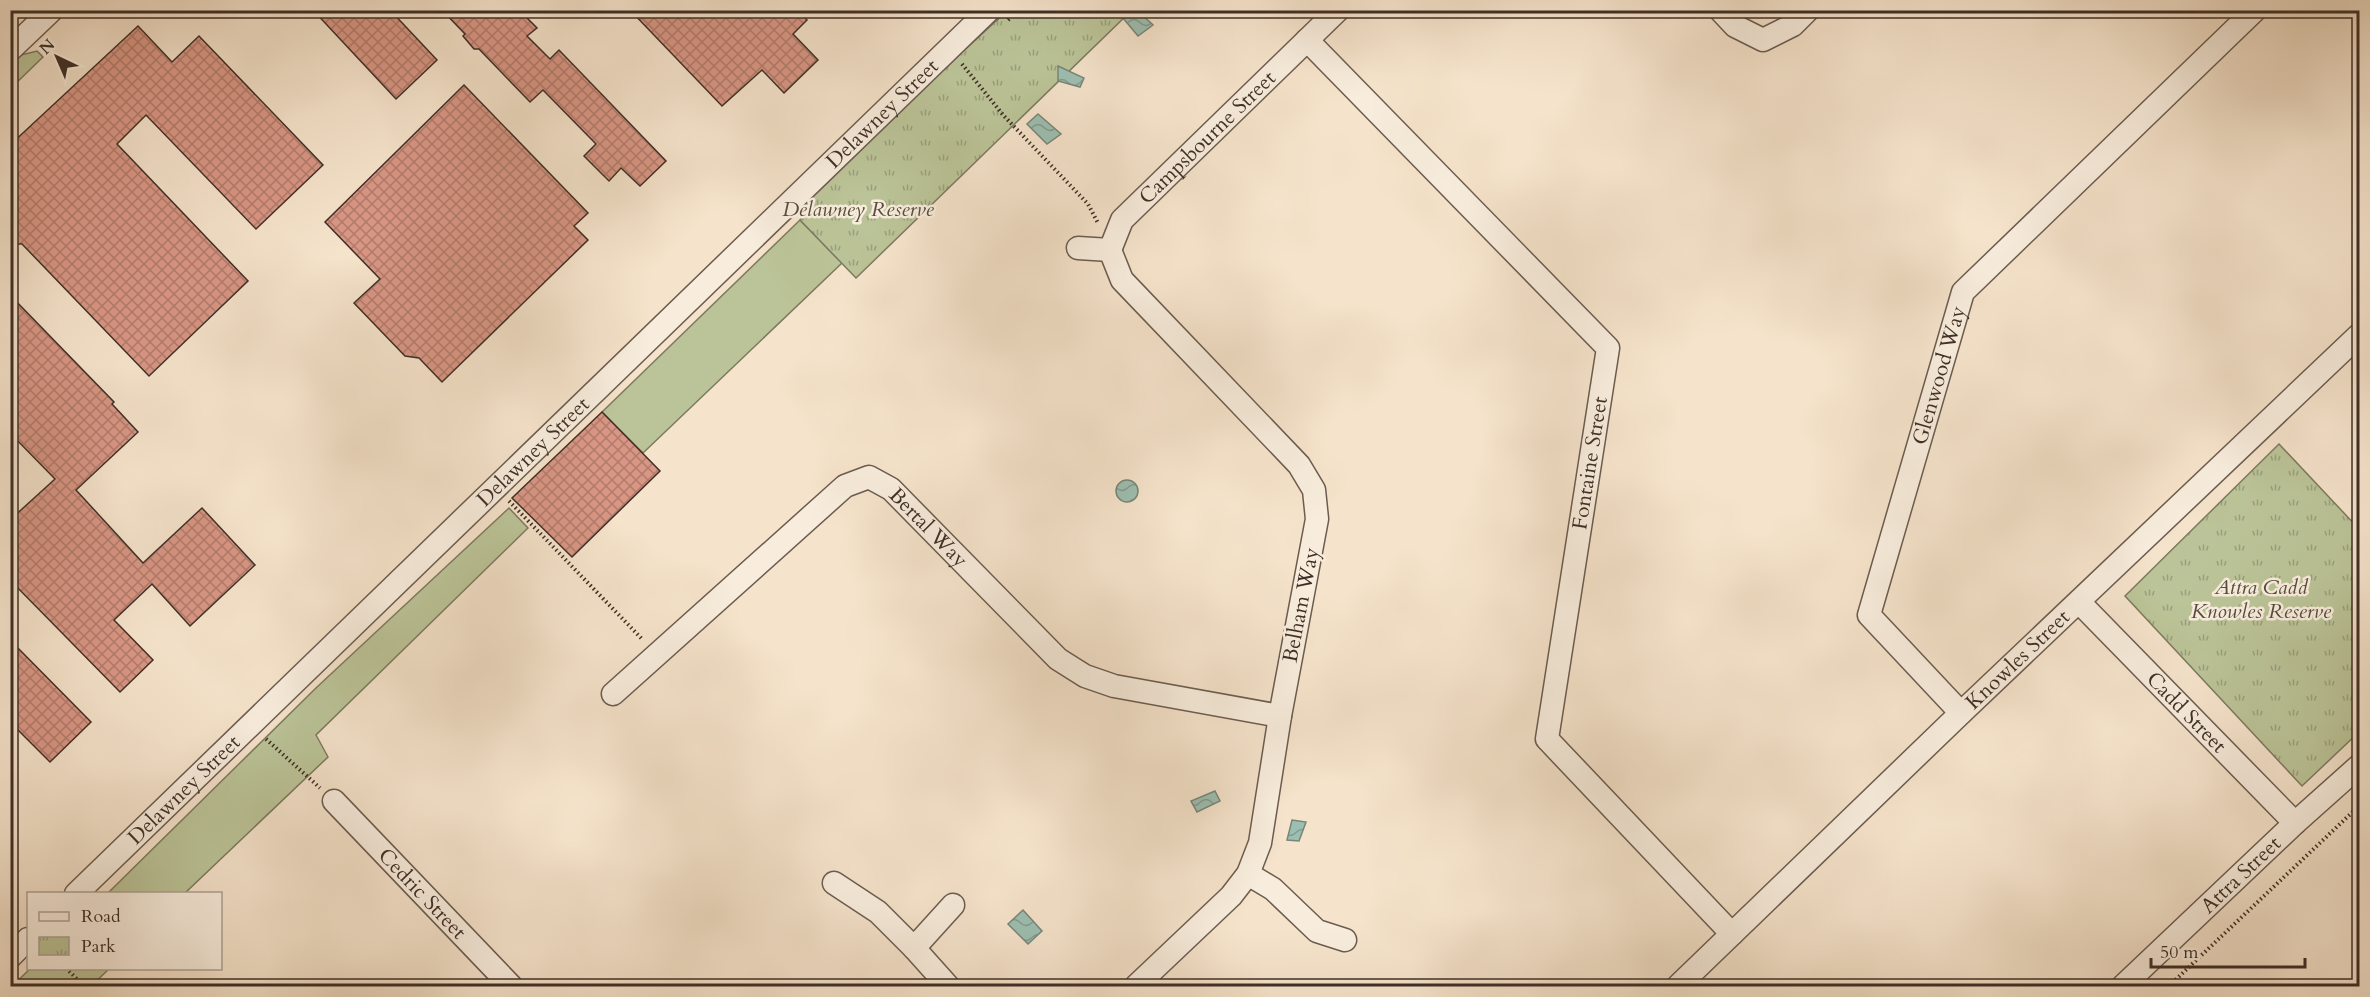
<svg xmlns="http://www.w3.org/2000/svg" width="2370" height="997" font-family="Cardo,serif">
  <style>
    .green { fill: #bbc498; stroke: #7d7a60; stroke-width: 1.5 }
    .park { fill: url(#park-tufts); stroke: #7d7a60; stroke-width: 1.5 }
    .water { fill: url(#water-waves); stroke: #77857a; stroke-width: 1.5 }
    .building { fill: url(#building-cross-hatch); stroke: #3f2f27; stroke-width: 1.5 }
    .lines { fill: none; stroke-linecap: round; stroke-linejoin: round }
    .minor-casing { stroke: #6c5c50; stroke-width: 25 }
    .path { stroke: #3f2f27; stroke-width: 4; stroke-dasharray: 1.5 3; stroke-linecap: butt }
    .minor { stroke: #f8eddd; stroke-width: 22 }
    .labels { text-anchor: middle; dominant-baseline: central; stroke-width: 5; stroke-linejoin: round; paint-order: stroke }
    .street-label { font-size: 21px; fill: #3f2f27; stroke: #f8eddd }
    .park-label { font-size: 21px; font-style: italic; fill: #584d3e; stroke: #f8eddd }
  </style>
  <defs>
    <pattern id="park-tufts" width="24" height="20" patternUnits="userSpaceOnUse" patternTransform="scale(1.5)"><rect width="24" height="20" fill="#bbc498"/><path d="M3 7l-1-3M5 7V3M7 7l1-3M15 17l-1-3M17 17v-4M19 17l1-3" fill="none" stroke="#99a07c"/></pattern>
    <pattern id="water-waves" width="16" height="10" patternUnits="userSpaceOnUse" patternTransform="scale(1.5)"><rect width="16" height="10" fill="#9dbfb1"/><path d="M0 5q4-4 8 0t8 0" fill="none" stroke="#819c90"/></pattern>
    <pattern id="building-cross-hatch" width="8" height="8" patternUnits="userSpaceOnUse" patternTransform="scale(1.5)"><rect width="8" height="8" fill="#d99684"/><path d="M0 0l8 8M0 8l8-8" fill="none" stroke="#b17b6c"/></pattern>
  </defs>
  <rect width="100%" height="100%" fill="#f5e3cb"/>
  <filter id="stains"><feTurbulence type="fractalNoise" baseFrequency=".00333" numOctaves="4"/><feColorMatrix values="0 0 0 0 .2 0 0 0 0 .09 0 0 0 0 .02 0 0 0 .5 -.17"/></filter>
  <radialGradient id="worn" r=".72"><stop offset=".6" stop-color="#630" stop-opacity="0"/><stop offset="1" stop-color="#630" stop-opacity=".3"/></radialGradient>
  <path class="green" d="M37,51L43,57L11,88V62L17,56Z
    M800,220L842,263L643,453L602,412Z
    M509,508L528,528L316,735L328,757L185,893H108L317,687Z
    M30,969V968L109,969L91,986H12Z"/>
  <path class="park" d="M1007,11H1131L856,278L800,220L803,217L794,206Z
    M2279,444L2359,529V732L2302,786L2125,596Z"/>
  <path class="water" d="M1126,11H1138L1153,25L1138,36L1123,18Z
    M1058,66L1084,78L1080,87L1058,81Z
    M1038,114L1061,134L1047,144L1027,124Z
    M1116 491a11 11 0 1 1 22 0a11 11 0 1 1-22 0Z
    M1215,791L1220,801L1197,812L1191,801Z
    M1292,820L1306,822L1299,841L1287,840Z
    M1023,910L1042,931L1028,944L1008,924Z"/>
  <path class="building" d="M313,10H390L437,60L396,99Z
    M442,10H519L537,28L527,36L550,59L559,50L666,161L640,186L621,168L609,181L584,156L596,144L543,90L530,102L479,49H474L463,36L465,34Z
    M630,10H798L807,20L793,34L818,60L784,93L762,70L722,106Z
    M138,26L172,62L199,36L323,165L256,229L146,115L117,144L248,281L149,376L22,244H10V145Z
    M464,85L588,213L574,226L588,240L442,382L419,358L405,356L354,303L380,279L325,222Z
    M10,295L114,402L112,404L138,432L76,490L143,563L202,508L255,565L190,626L152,584L114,620L153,660L120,692L10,580V520L55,479L10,433Z
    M602,412L660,471L572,557L512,498Z
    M10,640L91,722L50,762L10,722Z"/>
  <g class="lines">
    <g class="minor-casing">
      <g id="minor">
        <path d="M1720,10L1735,26L1763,40L1793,25L1808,10"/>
        <path d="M1307,40L1608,348L1547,739L1732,934"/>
        <path d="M10,50L52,10"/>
        <path id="s1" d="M1078,248L1110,250L1122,220L1338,10"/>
        <path d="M1110,250L1122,280L1299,465L1314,490L1317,519L1280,716L1260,843L1248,874L1231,896L1136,986"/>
        <path id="s2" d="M2079,602L2295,823"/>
        <path id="s3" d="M613,694L845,486L869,477L891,489L1058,659L1085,676L1114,686L1280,716"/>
        <path id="s4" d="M1961,713L1869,615L1963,292L2255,10"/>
        <path id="s5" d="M334,801L511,986"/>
        <path d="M1248,874L1273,889L1317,931L1345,940"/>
        <path d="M834,883L878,912L914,948L948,986"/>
        <path id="s6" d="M76,894L989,10"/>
        <path d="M914,948L953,905"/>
        <path d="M10,957L28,939"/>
        <path id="s7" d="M1678,986L1961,713L2360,334"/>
        <path id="s8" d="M2123,986L2295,823L2360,765"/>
      </g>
    </g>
    <path class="path" d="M1008,20L1018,10
      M962,64L1004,116L1088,204L1098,223
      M509,501L643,640
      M266,739L320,788
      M66,968L84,986
      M2169,986L2360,805"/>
    <use href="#minor" class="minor"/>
  </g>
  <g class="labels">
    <g class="street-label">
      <text stroke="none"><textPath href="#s6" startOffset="1122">Delawney Street</textPath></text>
      <text stroke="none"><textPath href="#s1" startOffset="183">Campsbourne Street</textPath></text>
      <text stroke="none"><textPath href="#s4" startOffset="384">Glenwood Way</textPath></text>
      <text stroke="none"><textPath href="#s6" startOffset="636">Delawney Street</textPath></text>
      <text transform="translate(1590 463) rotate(-81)">Fontaine Street</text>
      <text stroke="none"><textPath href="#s3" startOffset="416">Bertal Way</textPath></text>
      <text transform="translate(1301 605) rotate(-79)">Belham Way</text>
      <text stroke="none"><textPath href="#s7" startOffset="471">Knowles Street</textPath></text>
      <text stroke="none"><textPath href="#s2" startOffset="154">Cadd Street</textPath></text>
      <text stroke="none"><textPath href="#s6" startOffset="150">Delawney Street</textPath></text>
      <text stroke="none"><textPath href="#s8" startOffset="162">Attra Street</textPath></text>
      <text stroke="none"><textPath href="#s5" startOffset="128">Cedric Street</textPath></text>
    </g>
    <g class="park-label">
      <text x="858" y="209">Delawney Reserve</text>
      <text x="2261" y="587">Attra Cadd<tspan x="2261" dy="24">Knowles Reserve</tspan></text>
    </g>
  </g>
  <rect width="2370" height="997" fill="none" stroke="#f5e3cb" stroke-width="36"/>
  <rect x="12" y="12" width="2346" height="973" fill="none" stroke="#3f2f27" stroke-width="3"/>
  <rect x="18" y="18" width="2334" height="961" fill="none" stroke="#3f2f27" stroke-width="1.5"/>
  <rect x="27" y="892" width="195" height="78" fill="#f8eddd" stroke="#aea194" stroke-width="1.5"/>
  <rect x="39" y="912" width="30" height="9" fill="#f8eddd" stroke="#aea194" stroke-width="1.5"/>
  <text x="81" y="922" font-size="18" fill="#3f2f27">Road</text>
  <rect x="39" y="937" width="30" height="18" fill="url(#park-tufts)" stroke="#aea194" stroke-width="1.5"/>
  <text x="81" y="952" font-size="18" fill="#3f2f27">Park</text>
  <g transform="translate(57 57) rotate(316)" stroke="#f8eddd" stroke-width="4.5" paint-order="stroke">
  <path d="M0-4.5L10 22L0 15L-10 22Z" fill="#3f2f27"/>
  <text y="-9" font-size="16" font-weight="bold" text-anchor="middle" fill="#3f2f27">N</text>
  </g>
  <path d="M2151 958v9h154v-9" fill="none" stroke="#3f2f27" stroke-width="3"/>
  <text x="2160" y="958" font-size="18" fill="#3f2f27" stroke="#f8eddd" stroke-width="4.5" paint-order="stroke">50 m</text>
  <rect width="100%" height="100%" filter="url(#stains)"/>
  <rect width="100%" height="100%" fill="url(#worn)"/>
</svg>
